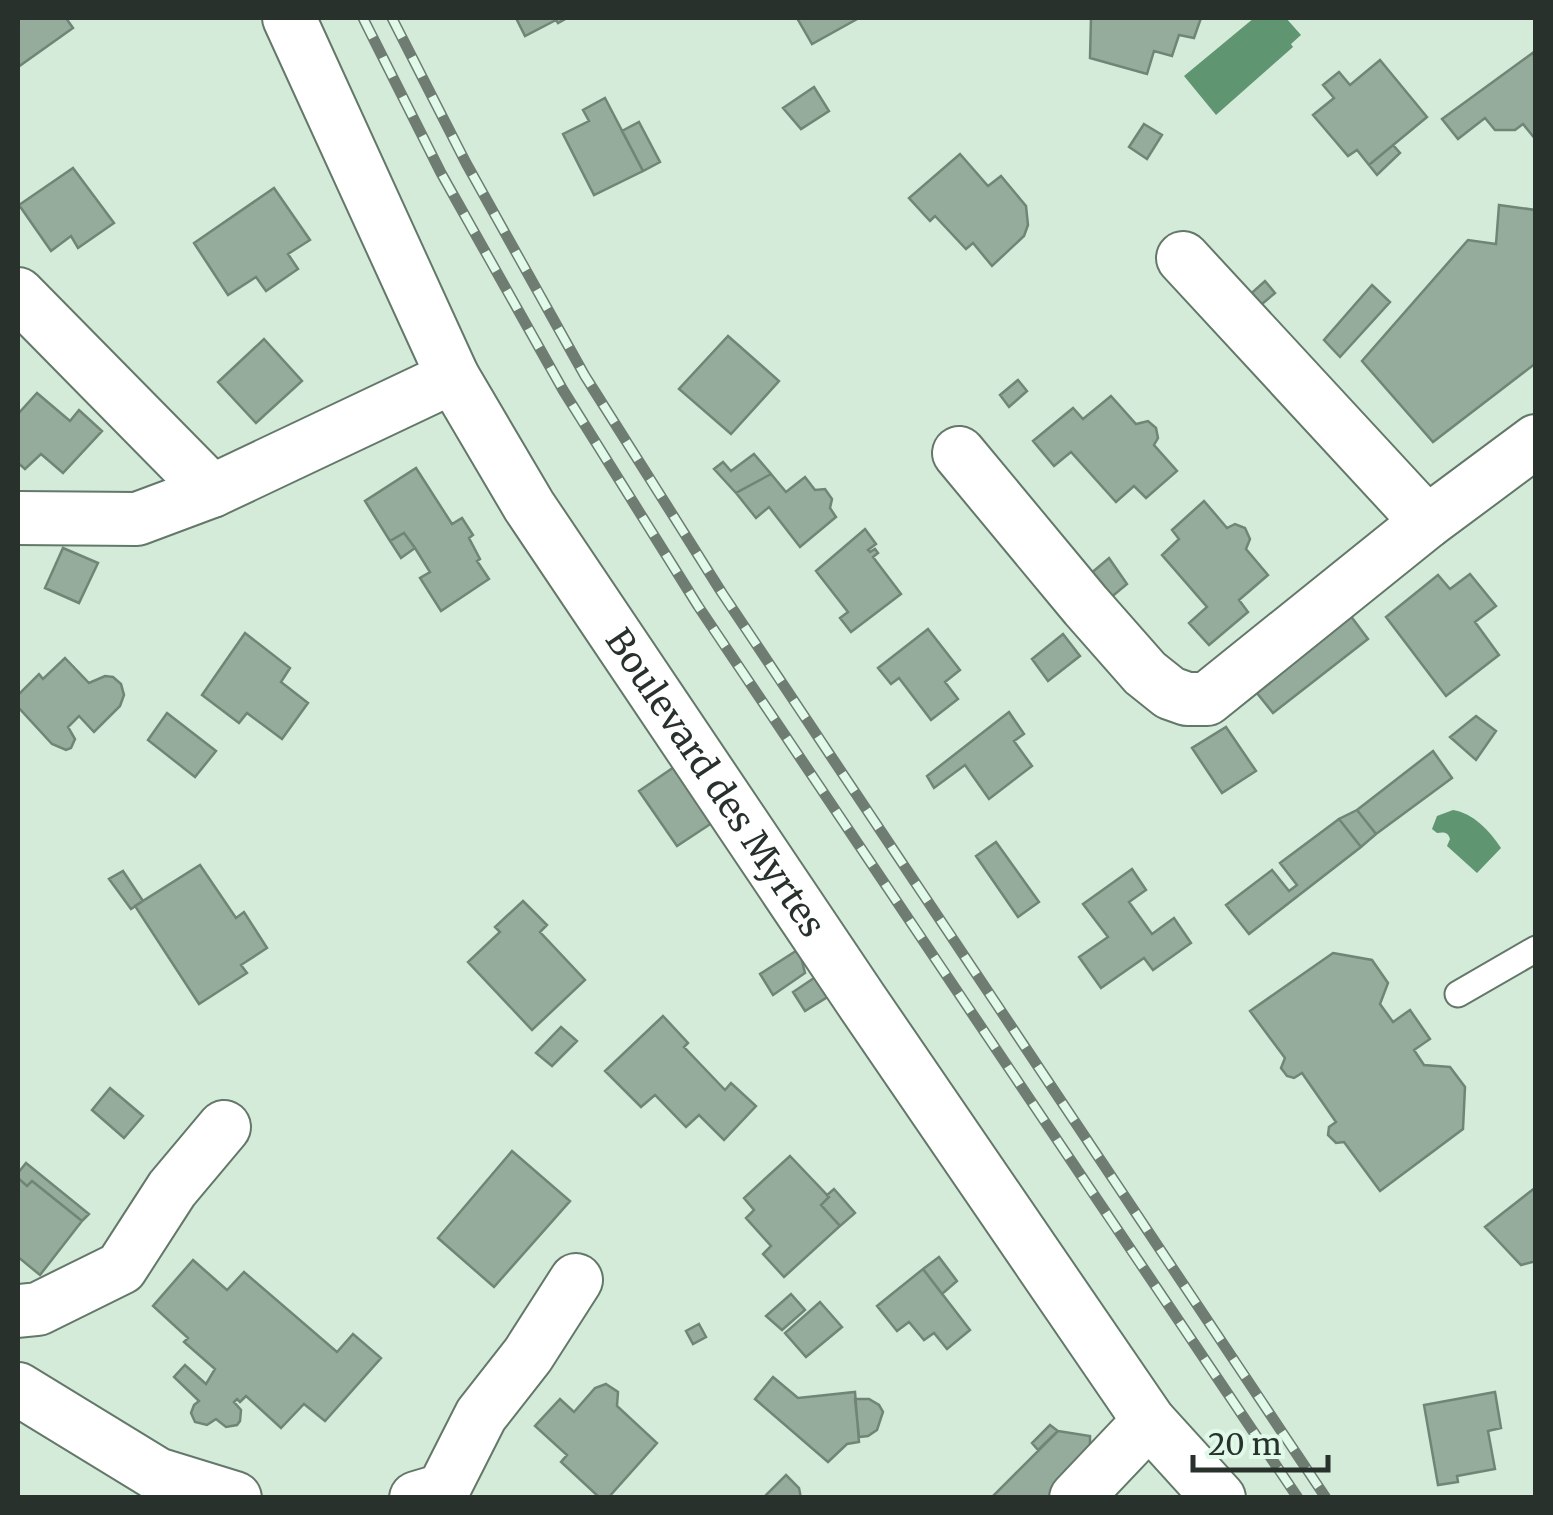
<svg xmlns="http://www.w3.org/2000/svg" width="1553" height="1515" font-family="Merriweather,serif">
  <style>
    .water { fill: #5f9571 }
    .building { fill: #95ab9b; stroke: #708576; stroke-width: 2.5 }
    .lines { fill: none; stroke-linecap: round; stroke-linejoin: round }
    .lane-casing { stroke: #637869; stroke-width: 29 }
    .street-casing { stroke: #637869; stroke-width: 56 }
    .lane { stroke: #fff; stroke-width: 25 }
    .street { stroke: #fff; stroke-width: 52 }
    .rail-casing { stroke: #6e7c72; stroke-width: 11 }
    .rail { stroke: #e1f9e8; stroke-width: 8; stroke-dasharray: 22; stroke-linecap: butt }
    .labels { text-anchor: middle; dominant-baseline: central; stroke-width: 9; stroke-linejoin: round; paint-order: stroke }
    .street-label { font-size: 35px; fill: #28312b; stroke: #e1f9e8 }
  </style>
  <rect width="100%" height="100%" fill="#d4ebda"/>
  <path class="water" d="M1254,18H1286L1301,35L1291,44L1293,47L1216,115L1184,76Z
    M1453,810C1473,813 1490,831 1501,848L1477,873L1447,846L1450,839C1448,832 1444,832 1437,833L1432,829L1437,816Z"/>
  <path class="building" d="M18,18H66L73,28L18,67Z
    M516,18H567L558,23L556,20L525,36Z
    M797,18H859L812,44Z
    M1091,18H1201L1194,38L1179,35L1172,56L1154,51L1147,74L1090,58Z
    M1534,52L1536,140L1523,124L1515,130H1495L1485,118L1458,139L1442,119Z
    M1380,60L1427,117L1369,165L1357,150L1348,156L1313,115L1334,98L1323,85L1339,72L1350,85Z
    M814,87L829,111L801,129L783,108Z
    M605,98L643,171L594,195L563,134L589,121L583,110Z
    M639,122L660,162L643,171L622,131Z
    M1144,124L1162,135L1147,159L1129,147Z
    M1393,145L1400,153L1377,175L1369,165Z
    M960,154L988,186L1001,176L1026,206L1028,225L1024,236L992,266L973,243L966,249L935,216L930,221L909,198Z
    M73,168L114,223L78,248L71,236L51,251L19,205Z
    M274,188L310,240L288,254L298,269L266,291L256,277L228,295L194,243Z
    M1499,205L1536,210V363L1433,442L1362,361L1468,240L1496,244Z
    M1265,281L1275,293L1256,309L1246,298Z
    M1372,285L1390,302L1340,357L1324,340Z
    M728,336L779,381L731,434L679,389Z
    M264,339L302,381L256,423L218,382Z
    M1018,380L1027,391L1009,407L1000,395Z
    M37,393L70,421L79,410L102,431L63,473L41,454L25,469L18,463V414Z
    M1111,396L1136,424L1148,421L1156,428L1158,438L1154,445L1177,471L1146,498L1134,486L1116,502L1071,452L1054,466L1033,441L1073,408L1083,419Z
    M754,454L771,474L736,493L714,469L723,462L731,471Z
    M416,468L452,524L462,518L473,535L469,538L480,559L477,561L489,579L441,611L420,578L430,572L415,548L404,533L390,541L365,501Z
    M771,474L786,492L805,477L815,490L825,489L832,499L830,508L836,517L800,547L769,507L756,518L736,493Z
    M1204,501L1227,528L1235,524L1245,528L1250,539L1246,549L1268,575L1239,600L1248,612L1209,645L1189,623L1207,607L1162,555L1179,539L1172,530Z
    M865,529L876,544L868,550L870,552L875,549L878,553L873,557L901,594L851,632L840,618L848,612L816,571Z
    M404,533L415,548L401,558L390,541Z
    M63,548L98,563L79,603L45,588Z
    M1109,558L1127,584L1103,604L1083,580Z
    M1470,574L1496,606L1475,622L1499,655L1446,696L1386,617L1438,575L1450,589Z
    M1344,607L1368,639L1273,713L1248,682Z
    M928,629L960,670L945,682L958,699L931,720L899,678L891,684L878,668Z
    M245,633L290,668L281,682L308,703L282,739L247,713L239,723L202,695Z
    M1063,634L1080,656L1048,681L1032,659Z
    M65,658L89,683L105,676L113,677L121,684L124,695L120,706L94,732L79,716L68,727L75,739L71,748L66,750L52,744L18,707V695L39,674L43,679Z
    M1009,712L1024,734L1014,741L1032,766L989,799L965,765L934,788L927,776Z
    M167,713L216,751L195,777L148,740Z
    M1476,716L1496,731L1476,760L1450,737Z
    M1226,727L1256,771L1222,793L1192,748Z
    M1433,751L1452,778L1376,834L1357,810Z
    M677,765L715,821L677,846L639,791Z
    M1357,810L1376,834L1361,847L1339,819Z
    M1339,819L1361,847L1249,934L1226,905L1272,870L1289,891L1297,885L1280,863Z
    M996,842L1039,902L1018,917L976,856Z
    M200,865L236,918L244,912L267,948L241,965L247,973L199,1004L135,906Z
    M1132,869L1146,890L1129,902L1152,934L1174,918L1191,943L1153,970L1144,958L1101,988L1079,957L1108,937L1083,904Z
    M123,871L143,901L131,909L109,879Z
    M523,901L547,925L540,932L585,980L532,1030L468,962L500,932L495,927Z
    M799,949L805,973L773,995L760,974Z
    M1333,953L1372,960L1388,983L1380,1004L1393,1022L1410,1010L1430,1039L1414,1050L1424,1065L1450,1067L1465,1087L1463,1129L1380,1191L1344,1142L1336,1143L1328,1135L1329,1127L1336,1122L1302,1073L1294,1078L1287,1076L1281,1068L1285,1058L1250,1011Z
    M817,976L829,996L805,1011L793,992Z
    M663,1016L688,1043L684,1047L725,1090L731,1083L756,1106L724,1140L699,1115L686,1127L655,1095L641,1107L605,1071Z
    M561,1027L577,1041L552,1066L536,1053Z
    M110,1088L143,1116L124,1138L92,1110Z
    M512,1151L570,1201L494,1287L438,1238Z
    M790,1156L829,1197L821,1205L840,1226L784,1277L763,1254L771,1246L746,1218L754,1210L744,1198Z
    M26,1163L89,1214L82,1221L32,1181L27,1186L18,1178V1173Z
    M18,1178L27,1186L32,1181L82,1221L40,1275L18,1257Z
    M1536,1187V1261L1521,1265L1485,1227Z
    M834,1189L855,1213L840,1226L821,1205L829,1197L827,1195Z
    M939,1257L957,1281L942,1294L923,1269Z
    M193,1260L227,1290L244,1272L337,1352L353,1334L381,1358L325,1421L304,1404L281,1428L246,1396L240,1402L237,1399L234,1402L241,1410L240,1421L237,1425L226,1427L216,1419L207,1425L195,1422L191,1413L194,1405L199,1401L174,1377L185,1365L206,1384L215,1369L184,1342L188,1338L153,1306Z
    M923,1269L970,1330L947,1349L934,1333L924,1340L909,1322L897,1331L877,1306Z
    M791,1294L805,1310L782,1330L766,1316Z
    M820,1302L842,1327L806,1357L785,1333Z
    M699,1324L706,1337L693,1344L686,1331Z
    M773,1377L798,1398L855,1392L859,1442L847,1444L828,1462L755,1399Z
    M606,1384L618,1392L617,1406L657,1443L608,1498H600L561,1462L567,1455L535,1426L560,1399L574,1412L595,1388Z
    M1495,1392L1501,1428L1488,1431L1495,1469L1457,1476L1458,1482L1438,1485L1424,1405Z
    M855,1399H869L879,1405L883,1412L877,1430L868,1436L859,1437Z
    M1050,1425L1058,1431L1038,1450L1032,1443Z
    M1058,1431L1090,1436V1457L1049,1498H991Z
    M786,1475L799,1488L801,1498H763Z"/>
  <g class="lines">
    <g class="lane-casing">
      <path id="lane" d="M1458,994L1536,949"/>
    </g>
    <g class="street-casing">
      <g id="street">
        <path id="s1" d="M289,18L453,377L529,506L861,1000L1149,1421L1219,1498"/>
        <path d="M1183,258L1427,522"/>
        <path d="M18,294L212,491"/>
        <path d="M959,453L1086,606L1145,673L1170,693L1187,699H1207L1427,522L1536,441"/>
        <path d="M18,518L137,519L212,491L453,377"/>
        <path d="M18,1311L38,1309L121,1268L172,1189L224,1127"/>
        <path d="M18,1389L157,1474L235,1498"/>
        <path d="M416,1498L443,1490L481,1415L528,1355L576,1280"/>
        <path d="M1076,1498L1149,1421"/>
      </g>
    </g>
    <use href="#lane" class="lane"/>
    <use href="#street" class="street"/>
    <g class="rail-casing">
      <path id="rail" d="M363,18L441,173L563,390L698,606L1298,1498
        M392,18L466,163L585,376L722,593L1326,1498"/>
    </g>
    <use href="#rail" class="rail"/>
  </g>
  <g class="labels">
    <g class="street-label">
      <text stroke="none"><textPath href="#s1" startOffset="878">Boulevard des Myrtes</textPath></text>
    </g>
  </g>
  <rect width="1553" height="1515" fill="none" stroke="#28312b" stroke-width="40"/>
  <path d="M1193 1455v15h135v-15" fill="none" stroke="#28312b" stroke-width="5"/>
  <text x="1208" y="1455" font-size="30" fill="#28312b" stroke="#e1f9e8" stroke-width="8" paint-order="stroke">20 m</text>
</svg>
